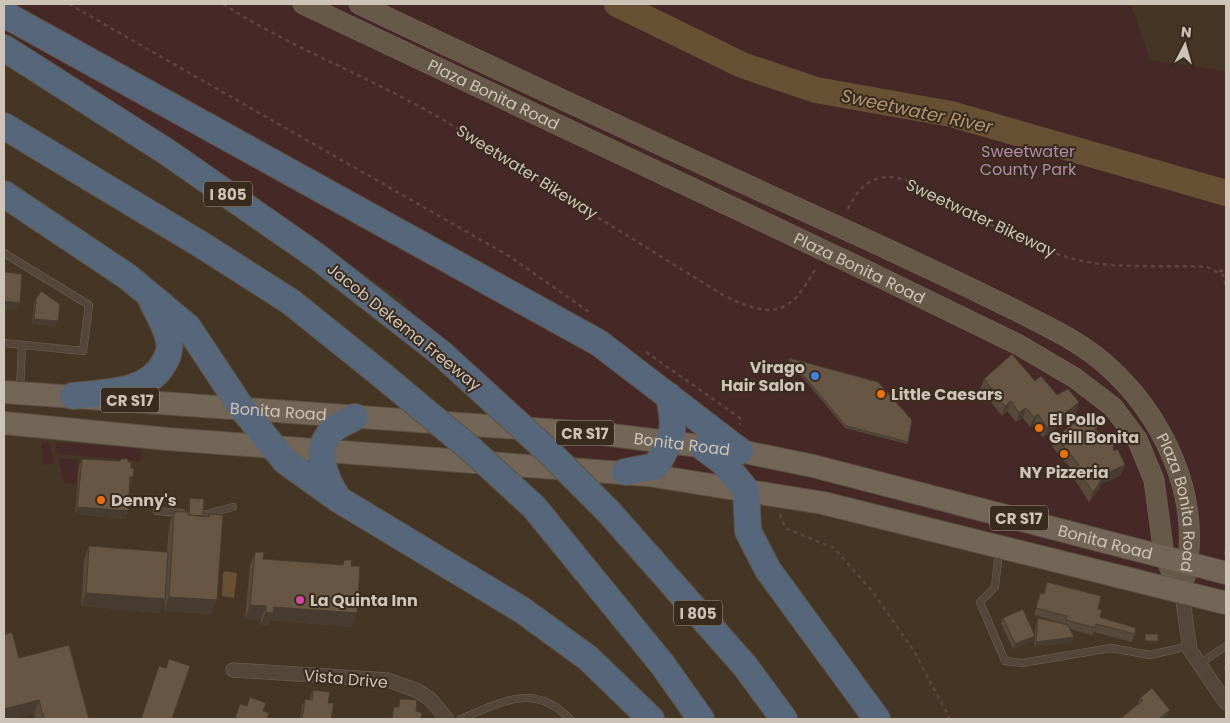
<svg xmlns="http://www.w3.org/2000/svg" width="1230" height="723" font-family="Poppins,sans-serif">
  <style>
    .green { fill: #462827 }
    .water { fill: #685034 }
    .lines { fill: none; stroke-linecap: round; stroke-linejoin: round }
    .river { stroke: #685034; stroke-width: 26 }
    .lane-casing { stroke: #716558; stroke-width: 8 }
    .street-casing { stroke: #716558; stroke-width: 15 }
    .secondary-casing { stroke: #716558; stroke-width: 21 }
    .primary-casing { stroke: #5d5043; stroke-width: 24 }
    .highway-casing { stroke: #5e5244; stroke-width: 28 }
    .path { stroke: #5f4442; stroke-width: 2.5; stroke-dasharray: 4 4; stroke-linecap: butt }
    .lane { stroke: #544739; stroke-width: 7 }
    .street { stroke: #544739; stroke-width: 14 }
    .secondary { stroke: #675947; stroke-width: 20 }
    .primary { stroke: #746657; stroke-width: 22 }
    .highway { stroke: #56667b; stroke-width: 26 }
    .highway-bridge-casing { stroke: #5e5244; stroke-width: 28; stroke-linecap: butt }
    .highway-bridge { stroke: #56667b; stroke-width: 26 }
    .wall { fill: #584a3a }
    .shaded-wall { fill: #473c2f }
    .building { fill: #665643; stroke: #473c2f }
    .shop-dot { fill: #3f7fe0; stroke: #392c1e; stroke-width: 2 }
    .food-dot { fill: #e8710a; stroke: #392c1e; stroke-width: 2 }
    .hotel-dot { fill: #d1479c; stroke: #392c1e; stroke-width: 2 }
    .labels { text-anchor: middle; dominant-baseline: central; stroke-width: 4; stroke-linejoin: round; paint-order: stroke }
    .shield { fill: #392c1e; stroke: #a19689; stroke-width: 1 }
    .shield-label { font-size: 15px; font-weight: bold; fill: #cec3b7 }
    .street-label { font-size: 16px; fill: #cec3b7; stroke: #392c1e }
    .park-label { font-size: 16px; fill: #b389ac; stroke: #392c1e }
    .poi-label { font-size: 16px; font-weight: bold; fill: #cec3b7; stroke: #392c1e; text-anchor: start }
    .water-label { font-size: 18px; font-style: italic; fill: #b39574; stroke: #392c1e }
  </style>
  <rect width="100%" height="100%" fill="#453524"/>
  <path class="green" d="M4,4H1131L1150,60L1226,71V590L1033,545L925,515L798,488L670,467L574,456L529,414L442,354L402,300L305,233L4,38Z
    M49,442L54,463L43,465L41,444Z
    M55,442L134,448L142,452L141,461L57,454Z
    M60,458L78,460L76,484L64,483L59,461Z"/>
  <path class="water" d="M226,571L237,573L234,598L222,596L223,573Z"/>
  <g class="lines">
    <path class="river" d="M617,4L742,65L816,90L951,114L1226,193"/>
    <g class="lane-casing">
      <path id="lane" d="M4,253L89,305L83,351L4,343
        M20,390L22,345
        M157,511L181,513
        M195,514H207L233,507
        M999,551L995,587L980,602L1005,661L1022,663L1111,648L1150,655L1189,646
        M1198,665L1226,646
        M461,719C501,702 534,682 570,719"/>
    </g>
    <g class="street-casing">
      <path id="street" d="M1182,594L1190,650L1226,703
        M233,670L388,680L418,691L430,699L447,719"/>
    </g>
    <g class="secondary-casing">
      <g id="secondary">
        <path id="s1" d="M303,4L863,269L1019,345L1075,378L1113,407L1137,439L1154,480L1164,555L1182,594"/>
        <path id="s2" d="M359,4C521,81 683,156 846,230C901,255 956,281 1011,308C1042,324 1076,339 1103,362C1163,414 1203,497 1185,577"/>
      </g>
    </g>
    <g class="primary-casing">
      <g id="primary">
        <path id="s3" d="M4,392L603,434L740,451L813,466L1226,573"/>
        <path d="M4,423L168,439L648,475L823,503L1226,603"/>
      </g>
    </g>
    <g class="highway-casing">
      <path id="highway" d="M4,14L599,343L740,451
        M4,48L167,152L319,258L442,354
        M4,126L205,247L291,302L383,376
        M4,194L128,277L188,327L241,407L285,461L338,499L522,610L588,658L651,719
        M73,396C105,392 147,394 164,363C169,355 171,345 168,337C165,324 157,312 152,301
        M704,448L723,462L746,490L748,531L768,570L877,719
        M625,472L656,466C674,437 676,429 669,396
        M338,498C325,479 312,448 334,429C340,424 349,421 355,417
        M534,507L662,664L701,719
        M608,511L745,666L784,719"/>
    </g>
    <path class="path" d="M69,4L509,256L592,314
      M223,4C307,58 405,89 486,148L723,295C773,320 790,316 817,266
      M848,209C857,190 868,177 890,177C912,178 937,197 956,207C990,224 1027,244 1063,256C1110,271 1159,264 1207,267L1223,275L1226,287
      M1219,271L1226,270
      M646,352L740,418V425
      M780,514L785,528L834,548L872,591L914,651L950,719
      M1225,555L1226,547"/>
    <use href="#lane" class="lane"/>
    <use href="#street" class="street"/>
    <use href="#secondary" class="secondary"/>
    <use href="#primary" class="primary"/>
    <use href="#highway" class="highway"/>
    <g class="highway-bridge-casing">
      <path id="highway-bridge" d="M442,354L550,453L608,511
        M383,376L473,451L534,507"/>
    </g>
    <use href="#highway-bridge" class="highway-bridge"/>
  </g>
  <path class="wall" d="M36,299L56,326L32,324L34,304Z
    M789,358L908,442L907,444L845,428L788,360Z
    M984,379L1057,395L1079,402L1076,412L1043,438L1034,424L1030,427L1023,418L1016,422L1007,411L1002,416L980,389Z
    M1098,425L1096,430L1105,439L1115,444L1113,448L1121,475L1101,484L1099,489L1089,502L1073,477L1075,473L1052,447L1056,437Z
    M82,459L120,461L121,459L128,462L133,477L131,485L130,484L128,511L125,519L75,514L79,466Z
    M190,498L203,516L212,614L164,611L165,599L160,613L81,606L84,560L89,546L167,552L169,525L174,512L188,515L189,501Z
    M255,552L263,559L342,565L344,560L352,627L271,620L268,626H260L261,620L245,619L250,565Z
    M1047,582L1098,609L1100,617L1135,634L1132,642L1094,632L1092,635L1070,629L1072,642L1034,647L1036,623L1038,618L1064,623L1034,615L1040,593L1043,594Z
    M1003,618L1033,641L1013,649L1001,623Z
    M1226,655V673L1224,668L1226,662L1224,660Z
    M19,658L89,719H35Z
    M313,690L328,703L331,719H300L302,706L305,699H310Z
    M1140,698L1170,710L1167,717L1138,704Z
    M400,699L416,711L421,719H391L394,707H398Z"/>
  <path class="shaded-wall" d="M4,301L20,303L17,310L4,309Z
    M34,319L58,321L56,326L32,324Z
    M1011,401L1007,411L1002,416L1005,406Z
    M1079,402L1076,412L1043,438L1047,428Z
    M1026,408L1023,418L1016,422L1019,413Z
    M1038,414L1034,424L1030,427L1034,417Z
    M1125,465L1121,475L1101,484L1099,489L1089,502L1093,492L1103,475Z
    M130,477H133L131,485L127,484Z
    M77,507L128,511L125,519L75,514Z
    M86,593L165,599L160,613L81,606Z
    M169,597L217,600L212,614L164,611Z
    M250,605L266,606L261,620L245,619Z
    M274,607L357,613L352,627L271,620L268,626H260L266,612Z
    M1035,636L1033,641L1013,649L1015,644Z
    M1074,637L1072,642L1034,647L1036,642Z
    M1145,641H1158L1157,644L1144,643Z
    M39,700L34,714L13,719H4V709Z
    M1170,710L1167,717L1165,719H1159Z"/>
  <path class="building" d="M4,272L22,274L20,303L4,301Z
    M41,291L60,304L58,321L34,319L36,299Z
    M1012,354L1035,381L1041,376L1057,395L1068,389L1079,402L1047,428L1038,414L1034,417L1026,408L1019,413L1011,401L1005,406L984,379Z
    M789,358L878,382L912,420L908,442L846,426Z
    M1087,413L1098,425L1095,429L1105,439L1108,436L1115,444L1113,447L1114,451L1118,449L1125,465L1103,475L1102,479L1093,492L1076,468L1079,465L1056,437Z
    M82,459L120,461L121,459H128V462H131V468L134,469L133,477H130L128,511L77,507Z
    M190,498L204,499L203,516L189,515Z
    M174,512H188V515L209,517V514L223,515L217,600L169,597Z
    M89,546L168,552L165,599L86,593Z
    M255,552H264L263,559L343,565L344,560H352L351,566H360L357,613L274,607L273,613L266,612V606L250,605Z
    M1047,582L1101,596L1098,609L1102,610L1100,617L1136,628L1135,634L1096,624L1095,628L1066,620L1067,616L1036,608L1040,593L1044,594Z
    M1023,609L1035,636L1015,644L1003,618Z
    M1038,618L1068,625L1074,637L1036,642Z
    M12,632L19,658L69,645L89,719H44L39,700L4,709V635Z
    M1145,634H1158V641H1145Z
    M169,659L190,666L172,719H141L159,666L166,668Z
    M1152,688L1170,710L1159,719H1120L1143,700L1140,698Z
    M313,690L330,692L328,703H334L331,719H302L305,699L312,700Z
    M250,697L266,703L263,711L269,713L267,719H235L240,704L247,706Z
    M400,699L417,700L416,711L422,713L421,719H392L394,707H399Z"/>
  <circle class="shop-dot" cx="815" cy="376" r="5"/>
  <g class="food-dot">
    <circle cx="881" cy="394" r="5"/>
    <circle cx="1039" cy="428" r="5"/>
    <circle cx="1064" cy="454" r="5"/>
    <circle cx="101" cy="500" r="5"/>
  </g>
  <circle class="hotel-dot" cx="300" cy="600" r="5"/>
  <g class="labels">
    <g class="shield">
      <rect x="204" y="181.5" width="48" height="25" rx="4"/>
      <rect x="101" y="387.5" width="58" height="25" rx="4"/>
      <rect x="556" y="420.5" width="58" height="25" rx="4"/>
      <rect x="990" y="505.5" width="58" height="25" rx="4"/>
      <rect x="674" y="600.5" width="48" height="25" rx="4"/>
    </g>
    <g class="shield-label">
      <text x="228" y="194">I 805</text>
      <text x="130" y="400">CR S17</text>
      <text x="585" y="433">CR S17</text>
      <text x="1019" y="518">CR S17</text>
      <text x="698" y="613">I 805</text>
    </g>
    <g class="street-label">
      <text stroke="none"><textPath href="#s1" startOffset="211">Plaza Bonita Road</textPath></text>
      <text transform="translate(527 172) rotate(32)">Sweetwater Bikeway</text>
      <text transform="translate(981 218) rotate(25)">Sweetwater Bikeway</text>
      <text stroke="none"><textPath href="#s1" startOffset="616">Plaza Bonita Road</textPath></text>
      <text transform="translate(404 327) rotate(39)">Jacob Dekema Freeway</text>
      <text stroke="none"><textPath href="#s3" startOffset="275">Bonita Road</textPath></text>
      <text stroke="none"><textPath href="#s3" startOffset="680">Bonita Road</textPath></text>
      <text stroke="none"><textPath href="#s2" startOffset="991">Plaza Bonita Road</textPath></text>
      <text stroke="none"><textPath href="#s3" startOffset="1115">Bonita Road</textPath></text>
      <text transform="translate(346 679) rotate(5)">Vista Drive</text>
    </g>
    <g class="park-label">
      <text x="1028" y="151">Sweetwater<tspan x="1028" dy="18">County Park</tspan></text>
    </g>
    <g class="poi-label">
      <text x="805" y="367" text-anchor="end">Virago<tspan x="805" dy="18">Hair Salon</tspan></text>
      <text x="891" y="394">Little Caesars</text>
      <text x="1049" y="419">El Pollo<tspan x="1049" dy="18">Grill Bonita</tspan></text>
      <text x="1064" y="472" text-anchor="middle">NY Pizzeria</text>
      <text x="111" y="500">Denny's</text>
      <text x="310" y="600">La Quinta Inn</text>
    </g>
    <g class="water-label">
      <text transform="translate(917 111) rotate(12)">Sweetwater River</text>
    </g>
  </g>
  <rect width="1230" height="723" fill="none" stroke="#cec3b7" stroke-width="10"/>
  <g transform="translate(1185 45) rotate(6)" stroke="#392c1e" stroke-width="4" paint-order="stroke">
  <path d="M0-4L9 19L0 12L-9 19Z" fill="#cec3b7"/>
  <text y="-8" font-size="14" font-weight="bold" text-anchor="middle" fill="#cec3b7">N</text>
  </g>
</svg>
